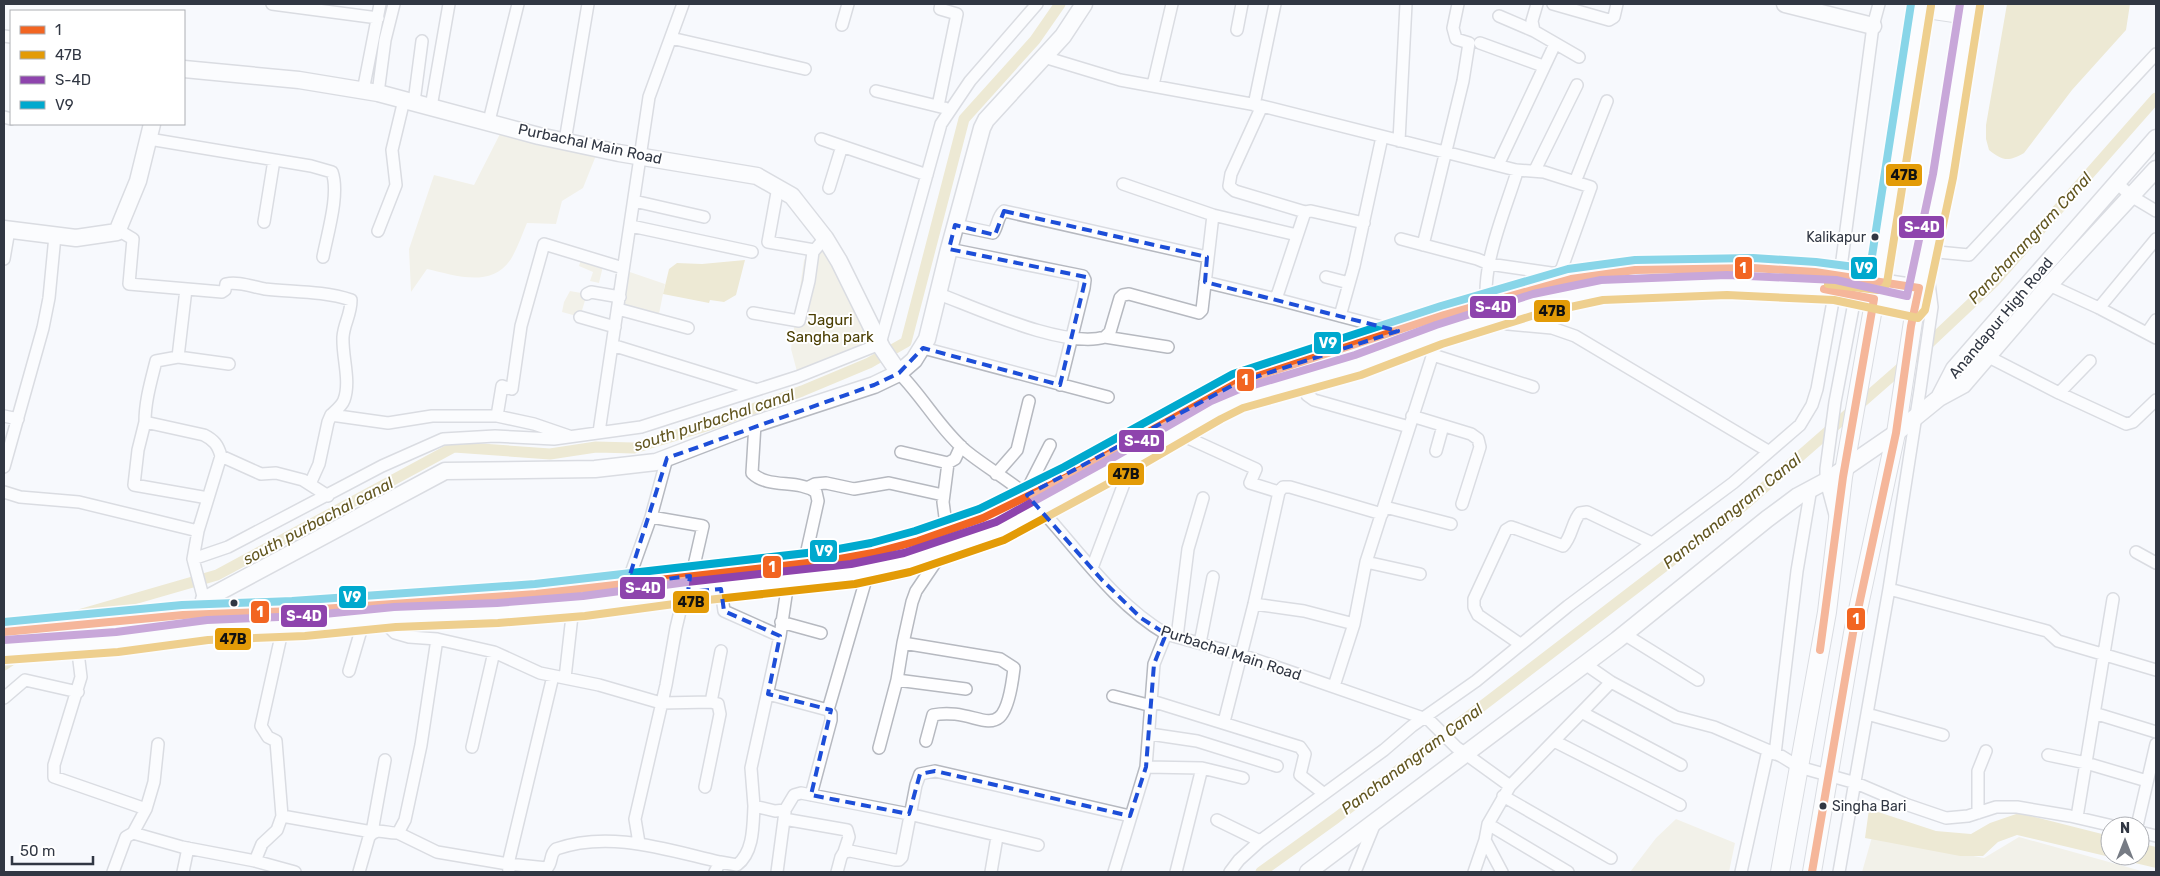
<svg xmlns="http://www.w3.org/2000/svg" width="2160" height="876" font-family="Rubik,sans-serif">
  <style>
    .green { fill: #ece7d1 }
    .water { fill: #e0d5a3 }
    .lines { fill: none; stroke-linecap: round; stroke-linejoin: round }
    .canal { stroke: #e0d5a3; stroke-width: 11 }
    .street-casing { stroke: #b6b9c0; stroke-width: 14 }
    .secondary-casing { stroke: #b6b9c0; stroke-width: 19 }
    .primary-casing { stroke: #b6b9c0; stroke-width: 20 }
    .street { stroke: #fefeff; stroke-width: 11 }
    .secondary { stroke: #fefeff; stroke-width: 16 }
    .primary { stroke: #fefeff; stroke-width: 18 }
    .bus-1-casing { stroke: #fff; stroke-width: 11 }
    .bus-2-casing { stroke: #fff; stroke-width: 11 }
    .bus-3-casing { stroke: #fff; stroke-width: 11 }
    .bus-4-casing { stroke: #fff; stroke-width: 11 }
    .bus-1 { stroke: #f26522; stroke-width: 8 }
    .bus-2 { stroke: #e39b07; stroke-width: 8 }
    .bus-3 { stroke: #8e44ad; stroke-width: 8 }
    .bus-4 { stroke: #00a9ce; stroke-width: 8 }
    .marked { fill: none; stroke: #1d4ed8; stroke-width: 4; stroke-dasharray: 10 6; stroke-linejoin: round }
    .bus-dot { fill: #313743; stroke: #fff; stroke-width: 2 }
    .labels { text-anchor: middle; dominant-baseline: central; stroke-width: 4; stroke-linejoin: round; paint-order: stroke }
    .bus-label { font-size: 14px; fill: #313743; stroke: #fff; text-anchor: end }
    .street-label { font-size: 15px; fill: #313743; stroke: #fff }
    .park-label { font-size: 15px; fill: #493d00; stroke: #fff }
    .water-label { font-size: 16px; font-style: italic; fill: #625620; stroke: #fff }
    .line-badge { stroke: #fff; stroke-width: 2 }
    .badge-label { font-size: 14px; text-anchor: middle; font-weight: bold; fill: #fff }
    .pale-badge-label { font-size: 14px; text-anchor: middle; font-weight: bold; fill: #111 }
  </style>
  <rect width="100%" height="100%" fill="#f7f9fd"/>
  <path class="green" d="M502,130L597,153L583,188L562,201L556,224L527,223C522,235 517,249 511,259C491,289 454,275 427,269L411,292L409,249L434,175L474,185Z
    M822,241L876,344L799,379L791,349L804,260L813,247Z
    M582,256L604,262L599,283L590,281L593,272L579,266Z
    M624,270L665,284L659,314L621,306Z
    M570,291L587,294L580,317L562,312L564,302Z
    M1676,819L1735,843L1729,872H1630L1656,838Z
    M1872,837L1984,858L2019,837L2145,872H1862Z"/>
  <path class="water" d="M2007,4H2130L2126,30L2072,90L2024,153C2008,162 2003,161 1989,150L1986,139V125Z
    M745,260L736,295L724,302L710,300L709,303L663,294L669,269L677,263L702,264Z
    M1869,809L1936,831L1971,834L1990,823L2019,813L2110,836V856H2140V843L2156,847V868L2017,835L1998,842L1983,856H1960L1865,838Z"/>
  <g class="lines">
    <path class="canal" d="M4,665L82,614L217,575L454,447L550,454L596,447L634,448L706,426L802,391L869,363L906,342L964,119L1035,40L1060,4
      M1261,872L1336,818L1743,506L1926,346L1994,282L2156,98"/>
    <g class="street-casing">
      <path id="street" d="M272,4L378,18
        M1537,4L1532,21L1534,31L1579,57
        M1553,4L1609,20L1614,17L1617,4
        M1499,16L1534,31
        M842,25L848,4
        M1237,30L1242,4
        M4,36L11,37
        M671,38L805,69
        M1480,43L1543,66
        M1044,57L1120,80L1262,106L1516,170L1544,172L1591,187L1562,268L1558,273H1551L1489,264L1477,259L1401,239
        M1153,85L1172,4
        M363,91L380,4
        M876,91L945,108
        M378,93L385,40L394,4
        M414,102L422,41
        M1254,105L1275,4
        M938,106L957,14L940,9L941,4
        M1262,106L1231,174L1229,186L1235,191L1305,212
        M431,107L449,4
        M4,117L11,119
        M489,121L518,4
        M149,139L311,166L332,172C340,194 327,235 323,257
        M821,139L927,175
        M565,141L588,4
        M1399,141L1406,4
        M1498,165L1555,44
        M1516,170V175C1503,217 1477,274 1489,318L1508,324L1552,328L1575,336L1768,451
        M1535,170L1577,85
        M1575,182L1607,101
        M2116,182L2131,196L2156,211
        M778,187L768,242L814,250
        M829,188L842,146
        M634,201L704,217
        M1213,215L1297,235
        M264,222L274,160
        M955,225L993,233C998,226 997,217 1004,211L1207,257
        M631,226L752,252
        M118,230L133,239L129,284L222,292L225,290L226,284C238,281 253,287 265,289C294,292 324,291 351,300C351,315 344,323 343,337C342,357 351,381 344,400C342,406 335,411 331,415
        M378,231L396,185L392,150L404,100
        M1423,245L1463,81L1469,43L1456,39L1453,28L1458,4
        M949,249L1083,276L1085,280L1084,288L1060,385
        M1927,251L1969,255L2156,54
        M4,259L9,230
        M1326,277L1349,283
        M1205,282L1276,299L1305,212L1311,211L1364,223
        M2049,285L2099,308L2156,338
        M186,289L178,357L156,361C151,381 145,401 145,422L204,435C214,440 218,445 221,456L198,531L193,559
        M587,294L591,292L620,297
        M939,294C979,309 1065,349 1105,337L1110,332L1120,298L1123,295L1129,294L1199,313L1202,310L1213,215L1123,184
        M1276,299L1397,331
        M2099,308L2156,239
        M618,309L688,328
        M753,313L799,321L809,281L813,252L825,238
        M1340,316L1354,266L1382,137
        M580,317L615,327
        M2147,333L2156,320
        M1105,337L1168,347
        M612,345L754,389
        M923,348L1108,397
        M1983,354L2059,393L2090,361
        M1433,355L1533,387
        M178,357L229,364
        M899,373C923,397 940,429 966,451C988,469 1015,483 1035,503C1077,548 1113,603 1166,634L1242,655L1429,720L1456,747L1510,786
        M1302,380L1307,395L1314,400L1409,427
        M2059,393L2126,424L2133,422L2156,400
        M4,416L18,419
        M497,416L534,424L569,436
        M1412,416L1471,434L1478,439L1480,447L1462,504
        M145,422L138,450L134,485L208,498
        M755,424L752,473C768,489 798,479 816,492L818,501L804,564
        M599,432L649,97L683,4
        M1177,433L1256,469L1250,483L1279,492
        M1436,451L1443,426
        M901,452L948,463L955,459L961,446
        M221,456L261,474L276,473L303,480L328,496
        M4,467L43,328L49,298L55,236
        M996,474L1017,450L1029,401
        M310,484L319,464L328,422L331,415L388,423L432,416H497L502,386L512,389L521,326L544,244L623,268
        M809,487L815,484L826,483L854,489L889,483L943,495
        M4,492L20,497L79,502L198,531
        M1025,494L1050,445
        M1385,507L1451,524
        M1835,515L1826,481V469L1835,402L1857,287
        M947,532L943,502L948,463
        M2136,552L2156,563
        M1366,562L1420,574
        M1092,568L1134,457
        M788,582L780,636L751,768L754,806L775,811L785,810L794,795L801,793L909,814L1038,845
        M627,584L651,517
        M721,589L724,611L780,636
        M1889,589L2047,631L2058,641L2156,670
        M204,600L193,559L228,547L382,466L443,439L495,436L554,439L641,427L797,377L880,344L941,124L970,81L1037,4
        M1254,604L1304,611L1354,624
        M380,618L395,633L409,637L437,639L494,652L540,673L599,685L661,703L711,702L718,704L720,714L705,787
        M781,622L821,633
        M1624,634L1698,680
        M1177,637L1188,549L1203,498
        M903,643L1000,659L1014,668C1004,756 982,705 933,715L926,741
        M1200,643L1213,577
        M77,644L81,677L54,765V777L146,809
        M1520,644L1478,615L1474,607V599L1506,530L1511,527L1517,529L1563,546C1572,537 1572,522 1580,513L1587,512L1652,543
        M1585,664L1611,682L1676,717L1714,727L1781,756L1799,767L1856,783L1905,804L1946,818L1968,816L1996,807H2017L2070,816L2113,826
        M349,671L364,620
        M553,676L508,864L547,868C553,862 549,855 556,849C610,830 667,850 720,862
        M565,678L573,607
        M897,680L966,689
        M1334,686L1354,624L1366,562L1439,335
        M768,694L828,710L831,714V720L811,795
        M1113,696L1152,706
        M4,698L25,680L78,692
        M1152,701L1300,747L1305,754L1300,775L1323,793
        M711,702L721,651
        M828,710L868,572
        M1583,713L1681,765
        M2094,713L2156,732
        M1867,714L1943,735
        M1224,722L1254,604L1279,492L1283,487H1290L1382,514
        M1150,734L1197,741L1277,766
        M1554,741L1680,805
        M472,747L494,652
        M879,748L897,680L903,643L912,602L916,591L935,563L938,553L933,537
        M1775,754L1797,571L1811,488
        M2048,755L2086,763L2147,781
        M1146,767L1202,768L1243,778
        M1503,796L1611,858
        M1978,813V771L1986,751
        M282,816L372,832L385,760
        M2077,817L2113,599
        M784,819L847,830L849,837L844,852
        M1217,820L1260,841
        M1488,824L1568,872
        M2137,826L2156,744
        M2140,832L2156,836
        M133,833L146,809L154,782L158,744
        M398,833L437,852L508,864L509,871
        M1485,840L1502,872
        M639,843L635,819L666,685L676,628L682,603L688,592L703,526L651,517L667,458
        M255,861L262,844L277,830L282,816L276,741L268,737L261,726L283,627
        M113,872L126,837L133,833L182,847L255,861L295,872
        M183,872L188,848
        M359,872L369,837C377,826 386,834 398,833L405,820L421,745L437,639
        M715,872L720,862L737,865C754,852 753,825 754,806
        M777,872L785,812
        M837,872L841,857L844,852L850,851L895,860H899L902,857L916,785L920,774L935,771L1130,816
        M991,872L997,837
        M1114,872L1146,767L1154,664L1166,634
        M1176,872L1202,768
        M1230,872L1239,860L1260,841L1384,750L1412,726L1476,681L1568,606L1733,483L1800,425L1812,405L1817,389L1835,290L1840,275L1873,26L1879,4
        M1355,872L1375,823
        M1474,872L1485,840L1488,824L1510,786L1611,682
        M1741,872L1768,750
        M1839,872L1889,589L1920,390L1932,307L1927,267"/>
    </g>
    <g class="secondary-casing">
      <path id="secondary" d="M1785,4L1873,26
        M184,69L299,80L378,93L539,136L619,153L757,176L792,196L825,238L839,261L882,348L899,373
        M4,229L76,238L117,232L138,181L152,124
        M1939,398L1954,369L2156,138
        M205,614L204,600L445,471L595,469L656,462L755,424L874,385L899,373L914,360L927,339L949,249L982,128L986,120L1063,36L1084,4
        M4,632L183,615L293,611L536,594L834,560L873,553L918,541L983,518L1069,476L1237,383L1317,358L1444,315L1571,279L1635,270L1753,268L1815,272L1919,288
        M4,650L117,642L207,630L305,626L395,617L498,613L584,606L688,592L853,574L907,563L1000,531L1121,465L1216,410L1240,399L1358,365L1439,335L1535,304L1602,290L1727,285L1835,290L1915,308
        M1308,872L1617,640L1767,519L1798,496L1826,481L1896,433L1939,398L1963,385L2049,285L2156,169"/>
    </g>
    <g class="primary-casing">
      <path id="primary" d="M1920,8L1968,15
        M1780,872L1827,612L1843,477L1878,280L1921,4
        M1812,872L1853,633L1896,433L1917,295L1943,176L1970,4"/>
    </g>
    <use href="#street" class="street"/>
    <use href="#secondary" class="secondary"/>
    <use href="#primary" class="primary"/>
    <g class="bus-1-casing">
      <path id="bus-1" d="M4,632L183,615L293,611L536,594L834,560L873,553L918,541L983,518L1069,476L1237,383L1444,315L1571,279L1635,270L1753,268L1815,272L1919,288L1911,326L1896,433L1853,633L1812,872
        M1820,650L1843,477L1874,299L1824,289"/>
    </g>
    <g class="bus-2-casing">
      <path id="bus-2" d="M1828,284L1878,290L1884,288L1887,283L1931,6
        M5,660L118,652L208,640L305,636L396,627L498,623L585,616L689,602L855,584L910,572L1004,540L1126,474L1221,419L1243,408L1361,375L1442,344L1538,314L1603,300L1727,295L1834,300L1918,318L1925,310L1953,178L1980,6"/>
    </g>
    <g class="bus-3-casing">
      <path id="bus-3" d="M4,640L116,632L207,620L304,616L394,607L497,603L583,596L687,582L851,564L904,553L996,522L1116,456L1211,401L1237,390L1355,355L1436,325L1533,294L1601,280L1727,275L1836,280L1907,296L1933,174L1960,4"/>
    </g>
    <g class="bus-4-casing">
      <path id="bus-4" d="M4,622L182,605L292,601L535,584L833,550L871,543L915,531L979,509L1064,467L1233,374L1441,306L1568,269L1635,260L1753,258L1816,262L1870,269L1911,4"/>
    </g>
    <use href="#bus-1" class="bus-1"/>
    <use href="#bus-2" class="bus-2"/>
    <use href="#bus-3" class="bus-3"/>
    <use href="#bus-4" class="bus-4"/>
  </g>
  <path d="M0 0H2160V876H0ZM1004,211L1207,257L1205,282L1398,331L1237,383L1027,495L1102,580L1141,618L1166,634L1154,664L1146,767L1130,816L935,771L920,774L909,814L811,795L831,710L768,694L780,636L724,611L721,589L688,592L690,576L627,584L667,458L874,385L899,373L923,348L1060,385L1086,277L949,249L955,225L995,235Z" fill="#f7f9fd" fill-opacity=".55" fill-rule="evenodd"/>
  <path class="marked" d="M1004,211L1207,257L1205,282L1398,331L1237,383L1027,495L1102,580L1141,618L1166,634L1154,664L1146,767L1130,816L935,771L920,774L909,814L811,795L831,710L768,694L780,636L724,611L721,589L688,592L690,576L627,584L667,458L874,385L899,373L923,348L1060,385L1086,277L949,249L955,225L995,235Z"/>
  <g class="bus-dot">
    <circle cx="1875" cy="237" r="4.5"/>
    <circle cx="234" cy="603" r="4.5"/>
    <circle cx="1823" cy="806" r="4.5"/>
  </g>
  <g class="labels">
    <g class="bus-label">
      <text x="1866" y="237">Kalikapur</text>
      <text x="1832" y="806" text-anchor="start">Singha Bari</text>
    </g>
    <g class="street-label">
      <text transform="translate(590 144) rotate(12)">Purbachal Main Road</text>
      <text transform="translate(2001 318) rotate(-50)">Anandapur High Road</text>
      <text transform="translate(1231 653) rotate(18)">Purbachal Main Road</text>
    </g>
    <g class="park-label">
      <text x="830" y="320">Jaguri<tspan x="830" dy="17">Sangha park</tspan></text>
    </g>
    <g class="water-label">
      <text transform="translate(2030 238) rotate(-47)">Panchanangram Canal</text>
      <text transform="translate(714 420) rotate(-18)">south purbachal canal</text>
      <text transform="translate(1732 511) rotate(-39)">Panchanangram Canal</text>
      <text transform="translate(318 521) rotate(-28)">south purbachal canal</text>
      <text transform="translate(1412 759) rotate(-37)">Panchanangram Canal</text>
    </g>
  </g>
  <g class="line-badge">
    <rect x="1885" y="163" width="38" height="24" rx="5" fill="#e39b07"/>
    <rect x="1898" y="215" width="47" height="24" rx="5" fill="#8e44ad"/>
    <rect x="1734" y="256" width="19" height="24" rx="5" fill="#f26522"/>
    <rect x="1850" y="256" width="28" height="24" rx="5" fill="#00a9ce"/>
    <rect x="1469" y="295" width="48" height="24" rx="5" fill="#8e44ad"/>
    <rect x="1533" y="299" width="38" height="24" rx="5" fill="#e39b07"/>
    <rect x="1313" y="331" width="29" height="24" rx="5" fill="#00a9ce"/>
    <rect x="1236" y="368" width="19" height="24" rx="5" fill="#f26522"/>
    <rect x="1118" y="429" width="47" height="24" rx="5" fill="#8e44ad"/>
    <rect x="1107" y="462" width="38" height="24" rx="5" fill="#e39b07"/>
    <rect x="809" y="539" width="29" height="24" rx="5" fill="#00a9ce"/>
    <rect x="762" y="555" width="20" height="24" rx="5" fill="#f26522"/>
    <rect x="619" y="576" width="47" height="24" rx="5" fill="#8e44ad"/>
    <rect x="338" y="585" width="29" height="24" rx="5" fill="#00a9ce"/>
    <rect x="672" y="590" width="38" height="24" rx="5" fill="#e39b07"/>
    <rect x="250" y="600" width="20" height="24" rx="5" fill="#f26522"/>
    <rect x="280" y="604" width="48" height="24" rx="5" fill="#8e44ad"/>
    <rect x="1846" y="607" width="20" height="24" rx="5" fill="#f26522"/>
    <rect x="214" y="627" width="38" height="24" rx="5" fill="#e39b07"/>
  </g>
  <g class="badge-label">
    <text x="1922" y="232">S-4D</text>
    <text x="1743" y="273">1</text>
    <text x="1864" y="273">V9</text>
    <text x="1493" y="312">S-4D</text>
    <text x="1328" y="348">V9</text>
    <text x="1245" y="385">1</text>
    <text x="1142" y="446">S-4D</text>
    <text x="824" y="556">V9</text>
    <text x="772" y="572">1</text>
    <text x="643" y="593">S-4D</text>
    <text x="352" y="602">V9</text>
    <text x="260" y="617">1</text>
    <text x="304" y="621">S-4D</text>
    <text x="1856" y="624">1</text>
  </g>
  <g class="pale-badge-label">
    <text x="1904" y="180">47B</text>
    <text x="1552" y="316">47B</text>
    <text x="1126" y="479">47B</text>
    <text x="691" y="607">47B</text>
    <text x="233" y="644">47B</text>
  </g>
  <rect width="2160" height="876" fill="none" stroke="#313743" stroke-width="10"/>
  <rect x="10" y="10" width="175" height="115" fill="#ffffff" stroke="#adafb4"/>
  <rect x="20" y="26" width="25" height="8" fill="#f26522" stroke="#adafb4"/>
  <text x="55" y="35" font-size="15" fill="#313743">1</text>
  <rect x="20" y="51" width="25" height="8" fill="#e39b07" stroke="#adafb4"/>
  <text x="55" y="60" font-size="15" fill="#313743">47B</text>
  <rect x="20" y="76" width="25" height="8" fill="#8e44ad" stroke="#adafb4"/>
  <text x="55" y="85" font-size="15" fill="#313743">S-4D</text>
  <rect x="20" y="101" width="25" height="8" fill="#00a9ce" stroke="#adafb4"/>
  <text x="55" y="110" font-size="15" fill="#313743">V9</text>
  <g transform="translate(2125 841)"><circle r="24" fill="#ffffff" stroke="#adafb4"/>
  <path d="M0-4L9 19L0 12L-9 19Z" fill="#767b84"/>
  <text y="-8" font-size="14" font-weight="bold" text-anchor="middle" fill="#313743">N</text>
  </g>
  <path d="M12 856v8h81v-8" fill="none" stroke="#313743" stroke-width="2.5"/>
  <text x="20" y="856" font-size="15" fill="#313743" stroke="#ffffff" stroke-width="4" paint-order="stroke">50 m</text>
</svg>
